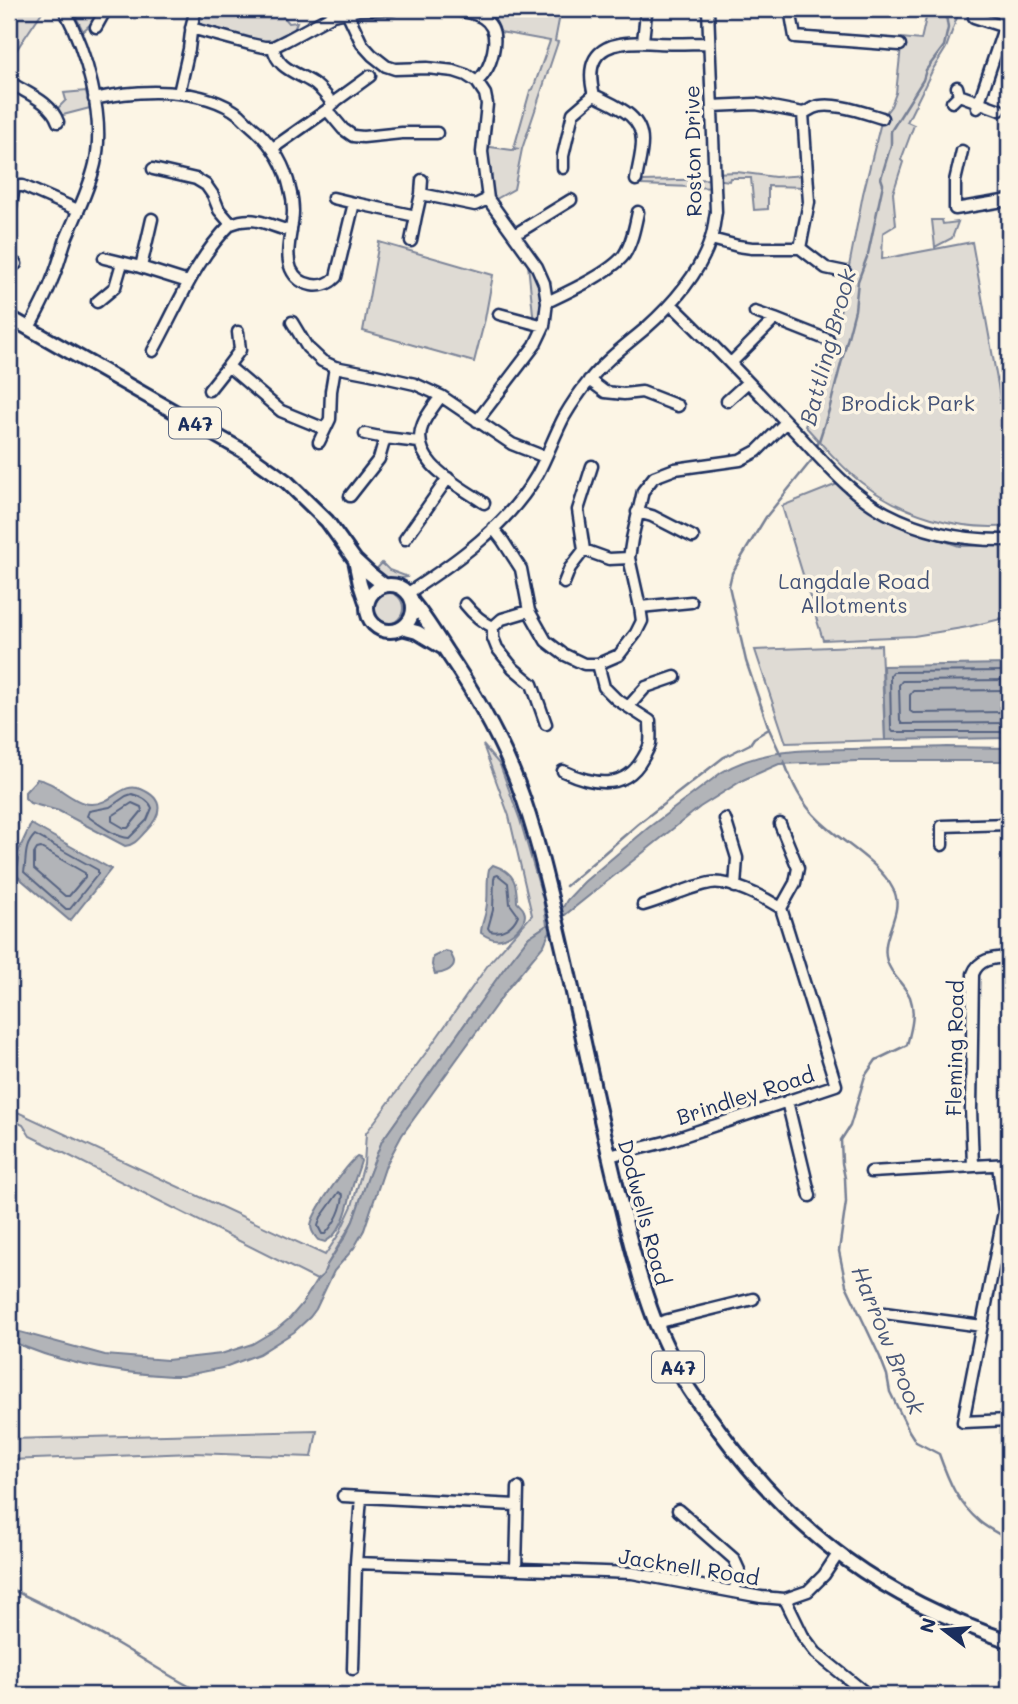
<svg xmlns="http://www.w3.org/2000/svg" width="1018" height="1704" font-family="Mali,sans-serif">
  <style>
    .green { fill: #dfdbd4; stroke: #7d8599; stroke-width: 2 }
    .water { fill: #b2b4b8; stroke: #767f94; stroke-width: 2 }
    .lines { fill: none; stroke-linecap: round; stroke-linejoin: round }
    .shore { stroke: #576482; stroke-width: 2 }
    .stream { stroke: #767f94; stroke-width: 2.5 }
    .minor-casing { stroke: #1b2f5e; stroke-width: 15 }
    .major-casing { stroke: #1b2f5e; stroke-width: 18 }
    .minor { stroke: #fcf5e5; stroke-width: 10 }
    .major { stroke: #fcf5e5; stroke-width: 12 }
    .labels { text-anchor: middle; dominant-baseline: central; stroke-width: 7; stroke-linejoin: round; paint-order: stroke }
    .shield { fill: #fcf5e5; stroke: #5e6a86; stroke-width: 2 }
    .shield-label { font-size: 19px; font-weight: bold; fill: #1b2f5e }
    .street-label { font-size: 21px; fill: #1b2f5e; stroke: #fcf5e5 }
    .park-label { font-size: 21px; fill: #425176; stroke: #fcf5e5 }
    .water-label { font-size: 23px; font-style: italic; fill: #485779; stroke: #fcf5e5 }
  </style>
  <rect width="100%" height="100%" fill="#fcf5e5"/>
  <filter id="ink" filterUnits="userSpaceOnUse"><feTurbulence type="fractalNoise" baseFrequency=".0143" numOctaves="2"/><feDisplacementMap in="SourceGraphic" scale="14" xChannelSelector="R" yChannelSelector="G"/><feConvolveMatrix kernelMatrix="1 2 1 2 8 2 1 2 1" color-interpolation-filters="sRGB"/></filter>
  <g filter="url(#ink)">
    <path class="green" d="M9,9H44L9,61Z
      M72,9H106L105,11L83,31Z
      M198,9H277L289,23L297,22L291,38L273,47L191,28Z
      M496,9H568L569,10L560,15L555,41L558,42L522,149L514,189L489,203L483,146L512,150L519,149L514,148L530,91L533,89L550,41L500,32L495,21Z
      M928,9H960L946,48L933,69L907,122L914,125L901,160L903,162L893,193L896,225L883,233L882,259L972,242L998,385L1009,465V526C959,531 902,514 862,483C841,467 823,445 805,426L814,407L841,308L863,194L882,118L891,106L896,93L902,38L921,40Z
      M86,91L90,108L59,116L55,111L66,100L64,93Z
      M737,172L775,177L807,175L809,187L768,186V209L754,210L751,178H730L729,181L715,179V188L642,185L643,181L714,179V173Z
      M932,220H942L943,224L958,222L952,238L935,247Z
      M379,242L493,275L485,319L474,362L363,331Z
      M527,254L544,283L543,326L534,324Z
      M840,483L871,511L895,524L959,546L1009,545V617L968,627L914,636L823,640L782,506Z
      M382,563L389,570L408,577L388,580L373,573Z
      M371 608a16 16 0 1 1 32 0a16 16 0 1 1-32 0Z
      M881,645L885,740L786,743L755,650Z
      M483,745L500,765L520,820L543,899L547,925L529,937L503,970L382,1141L368,1177L353,1221L327,1265L323,1275L317,1280L30,1136L23,1125L9,1118V1108L325,1255L339,1234L352,1206L364,1164L366,1133L428,1050L490,962L532,915L509,816Z
      M317,1431L312,1457L193,1453L9,1460V1439Z"/>
    <path class="water" d="M1009,664V738L885,740L883,666Z
      M946,747L1009,748V761H858L779,764L743,780L700,807L565,915L549,933L544,945L509,987L402,1135L386,1165L364,1230L354,1248L334,1271L316,1309L310,1317L294,1332L259,1354L222,1368L182,1376H171C118,1373 57,1363 9,1340V1329L105,1355L167,1360L221,1354L252,1344L277,1329L290,1318L302,1304L317,1280L323,1275L327,1265L345,1237L353,1221L368,1177L382,1141L503,970L529,937L547,925L562,909L567,900L584,882L648,828L722,772C761,749 804,750 848,749C881,748 913,748 946,747Z
      M37,779C57,782 71,803 91,804C112,805 122,781 141,789C165,799 162,815 146,831C139,838 135,845 125,846L59,811L30,803L25,798V792Z
      M31,824L111,869L70,921L10,870L18,865L19,859L16,856Z
      M493,865C514,872 517,882 517,902C519,905 523,907 524,911C529,922 511,937 501,939C494,941 487,937 481,933C481,924 485,918 486,910C489,897 486,882 489,869Z
      M445,951L450,952C451,955 453,958 454,961C455,970 441,974 435,974L432,965L433,957Z
      M357,1157L360,1158L361,1161C358,1172 353,1182 351,1193C347,1211 342,1232 325,1242L318,1240C315,1236 311,1232 311,1226C311,1214 347,1164 357,1157Z"/>
    <g class="lines">
      <path class="shore" d="M1009,671L893,672L890,676L891,729L893,732H1009
        M1009,680L902,681L899,685L900,721L902,724L1009,723
        M1009,690L913,691L910,695V711L913,713L1009,712
        M132,794C140,796 149,800 152,808L147,820L129,838C115,837 99,824 87,816L89,811L110,807L126,796Z
        M132,803L141,807L142,811L128,828H124L112,821V816Z
        M35,835L98,870V874L70,909H66L24,872C27,858 23,847 35,835Z
        M41,848L85,873V877L69,896H65L34,869V854L37,849Z
        M498,875L508,883L510,904L518,915C513,927 502,934 490,931L488,928L493,910L494,879L495,876Z
        M339,1192L343,1195C342,1209 335,1223 325,1234H322L318,1226L321,1217Z"/>
      <path class="stream" d="M868,254L883,184L881,178L891,145V131L923,80L926,70L944,46L948,28L945,9
        M818,444L829,410L855,310L858,281L867,257
        M781,755L769,729L746,661L729,586L732,573L766,517L811,461
        M784,761C792,783 801,803 819,820C841,842 879,861 893,889C906,912 879,936 887,961C891,975 904,984 910,997C916,1013 911,1030 907,1045L876,1060L865,1076L850,1126L841,1140L842,1163L845,1178L846,1202L839,1251L846,1285L880,1357L887,1375L890,1392L909,1431L916,1442L939,1454C949,1482 957,1502 980,1522C988,1529 1000,1534 1009,1540
        M566,886L638,824L724,757L750,744L754,738L769,729
        M9,1588C45,1605 81,1623 116,1643C147,1661 175,1681 207,1695"/>
      <g class="minor-casing">
        <path id="minor" d="M444,9C474,11 501,16 493,52C490,65 486,73 477,82
          M790,9L795,37L900,45
          M347,12L362,44L372,55L386,66L395,69L427,68L454,71L466,75L477,82L485,94L487,104L482,152L488,199L537,267L544,283L547,302L544,326L535,345L477,421
          M974,17L1005,27
          M96,27L106,9
          M191,28L250,44L264,47H273L287,40L333,15L358,10L393,9
          M643,41L646,13L645,9
          M273,47C277,69 296,72 313,83C321,88 327,97 333,104
          M11,83C28,94 51,102 58,122
          M179,93L189,49L192,24L196,9
          M594,95C615,106 642,114 642,142C642,154 638,167 636,180
          M959,95L1000,110
          M94,99C137,89 203,86 240,115C245,120 250,125 256,130C274,147 285,165 290,189C292,196 293,204 293,211C293,229 284,252 291,269C299,287 323,291 336,277L354,203L416,216L421,194L475,205L488,199
          M952,102L959,95L957,87
          M712,106L756,104L803,113L809,202L800,248
          M977,108L1009,13
          M327,110L343,129L353,136L363,137L402,133H437
          M803,113C807,112 809,110 813,108C830,100 865,113 882,118
          M273,148L327,110L337,100L370,76
          M962,151L955,181V209L1009,200
          M563,168V156L573,113L594,95C580,43 619,40 658,43C675,44 692,43 709,43
          M153,169L196,179L206,185L213,195L219,210L231,224C255,214 268,226 291,231
          M9,179L14,186H23L78,210
          M421,194L422,180
          M333,198L354,203
          M9,220L14,186
          M514,235L571,200
          M711,239L738,246L752,248H800L826,268L845,272
          M411,241L416,216
          M104,258L137,266L188,282
          M9,261L16,264
          M141,267L152,219
          M97,302L115,287L122,263
          M547,302C568,292 610,273 624,255C632,243 635,226 638,212
          M672,305C713,344 752,386 791,427C820,457 848,493 886,513C924,533 966,541 1009,540
          M755,312L775,319
          M499,314L544,326
          M292,322L307,347L322,361L335,367L371,374L415,384L441,396L512,444L545,457
          M29,328C37,313 46,297 52,280C58,267 61,253 66,239C76,215 89,190 95,164C106,117 86,51 64,9
          M238,332L240,350L228,366L281,411L325,429
          M153,351C177,308 195,259 231,224
          M731,363L775,319L828,340
          M589,380L605,392L624,394L642,392L678,406
          M209,390L228,366
          M441,396C435,405 427,414 423,424C407,461 460,486 484,503
          M727,401L748,382
          M365,434L385,438
          M319,442L330,419L331,391L335,367
          M592,466L578,510L584,550L609,559L629,558
          M350,496L379,459L385,438L419,442
          M637,512L652,516L693,537
          M493,528L503,541L521,569L529,611L546,641L563,654L584,664H598L619,655L636,633L642,621L640,607L629,558L632,539L643,491L654,477L675,469L740,460L757,451L786,422
          M405,539L448,478
          M564,583L570,568L584,550
          M408,593C456,562 508,525 537,475C547,457 554,436 564,417C571,405 579,393 588,382C604,361 626,345 646,328C672,305 701,272 711,238C714,230 714,221 716,212L708,9
          M465,604C473,614 482,622 493,627
          M640,607L691,602
          M529,611L502,619L493,627V638L497,648L513,668L532,684L546,724
          M629,706L646,687L675,677
          M563,771C593,785 625,791 643,758C646,753 649,748 650,743C651,736 650,728 650,721L616,699L604,687L598,664
          M725,819L737,858L735,887
          M780,824L798,868L795,883L781,908
          M942,845V826L1009,824
          M787,1101L810,1196
          M609,1156L665,1142L836,1085L781,908C765,898 728,879 710,883C690,887 664,899 643,905
          M998,1165L1004,1212L963,1422L1009,1420
          M973,1166L971,1109L973,974C979,958 994,958 1009,957
          M871,1172L1009,1164
          M884,1313L982,1326
          M657,1325L664,1321L753,1299
          M343,1496L516,1505
          M678,1510L734,1559L739,1570L734,1592
          M356,1563L632,1573L761,1597L785,1599L808,1591L824,1575L838,1554
          M516,1569L518,1488
          M785,1599L803,1636L816,1653L868,1695
          M353,1669L356,1563L361,1497"/>
      </g>
      <g class="major-casing">
        <path id="major" d="M9,317L245,452L287,482L327,521L355,560L369,573L384,585
          M355,560L360,584L367,605
          M367 608a23 23 0 1 1 46 0a23 23 0 1 1-46 0Z
          M414,604C426,619 436,635 446,651C474,692 500,737 518,784C535,829 546,876 557,923C577,1007 594,1092 614,1176C626,1224 637,1274 655,1321C665,1344 676,1368 689,1389C698,1403 709,1416 719,1430C798,1537 883,1598 1009,1641
          M402,628L417,632L442,647"/>
      </g>
      <use href="#minor" class="minor"/>
      <use href="#major" class="major"/>
    </g>
  </g>
  <g class="labels">
    <g class="shield">
      <rect x="169" y="407.5" width="52" height="31" rx="5"/>
      <rect x="652" y="1351.5" width="52" height="31" rx="5"/>
    </g>
    <g class="shield-label">
      <text x="195" y="423">A47</text>
      <text x="678" y="1367">A47</text>
    </g>
    <g class="street-label">
      <text transform="translate(692 151) rotate(-91)">Roston Drive</text>
      <text transform="translate(954 1048) rotate(-89)">Fleming Road</text>
      <text transform="translate(745 1095) rotate(-18)">Brindley Road</text>
      <text transform="translate(645 1212) rotate(75)">Dodwells Road</text>
      <text transform="translate(689 1566) rotate(9)">Jacknell Road</text>
    </g>
    <g class="park-label">
      <text x="908" y="402">Brodick Park</text>
      <text x="854" y="580">Langdale Road<tspan x="854" dy="24">Allotments</tspan></text>
    </g>
    <g class="water-label">
      <text transform="translate(827 347) rotate(-75)">Battling Brook</text>
      <text transform="translate(889 1340) rotate(68)">Harrow Brook</text>
    </g>
  </g>
  <rect width="1018" height="1704" fill="none" stroke="#fcf5e5" stroke-width="35"/>
  <rect x="18" y="18" width="983" height="1669" fill="none" stroke="#1b2f5e" stroke-width="2.5" filter="url(#ink)"/>
  <g transform="translate(944 1630) rotate(286)" stroke="#fcf5e5" stroke-width="5" paint-order="stroke">
  <path d="M0-5L12 26L0 18L-12 26Z" fill="#1b2f5e"/>
  <text y="-10" font-size="19" font-weight="bold" text-anchor="middle" fill="#1b2f5e">N</text>
  </g>
</svg>
